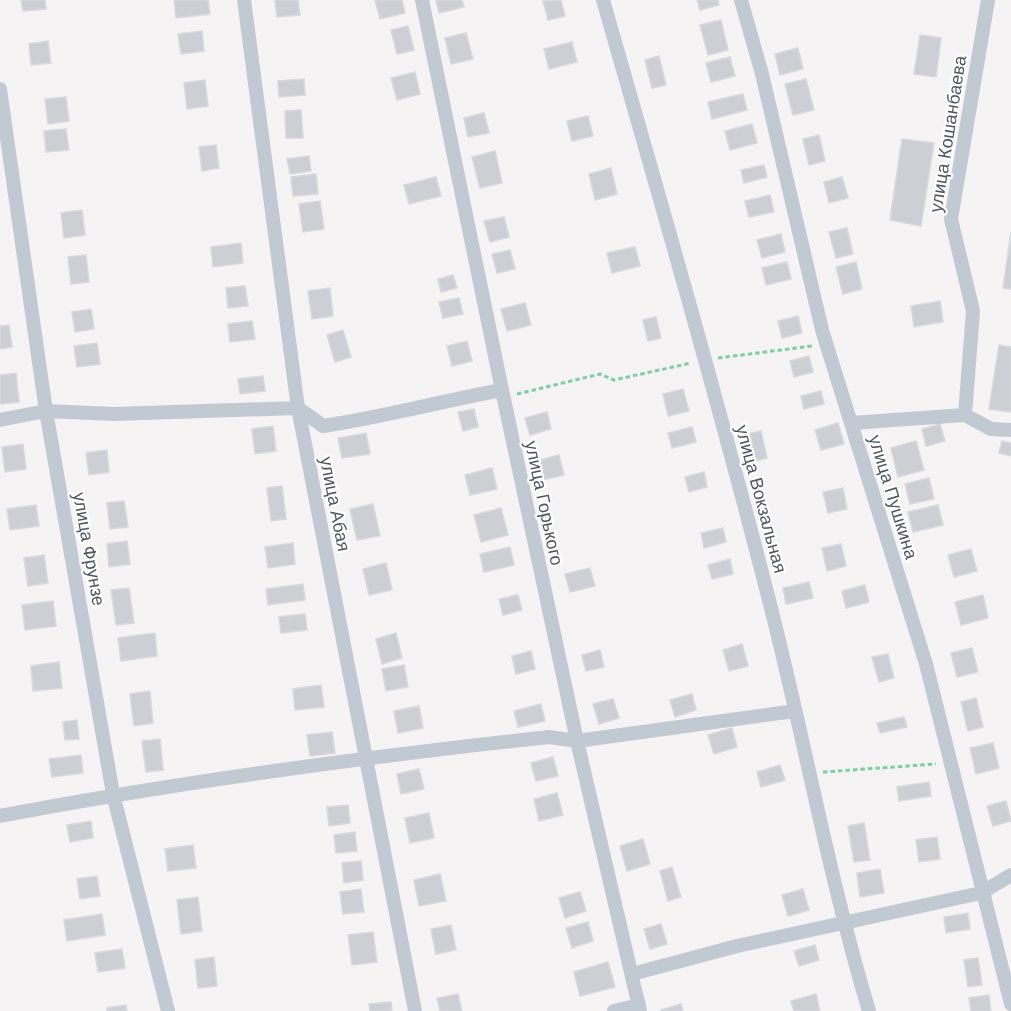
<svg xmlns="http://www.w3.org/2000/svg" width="1011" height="1011" font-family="Helvetica,sans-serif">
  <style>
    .building { fill: #cdcfd5; stroke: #d7d9de; stroke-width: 1.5 }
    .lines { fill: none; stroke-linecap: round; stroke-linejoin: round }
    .path { stroke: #7ad0a6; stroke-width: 3; stroke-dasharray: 4.5 3; stroke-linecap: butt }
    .minor { stroke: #c1cad2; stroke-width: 14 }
    .labels { text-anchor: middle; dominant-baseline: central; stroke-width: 4.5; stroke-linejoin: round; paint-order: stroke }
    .street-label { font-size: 18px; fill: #4a5661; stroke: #fff }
  </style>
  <rect width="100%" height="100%" fill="#f5f3f3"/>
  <path class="building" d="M21,0H45L46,9L23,11Z
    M174,0H208L210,14L176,18Z
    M275,0H298L300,15L277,17Z
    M375,0H402L405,13L380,19Z
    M436,0H462L464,7L439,13Z
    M561,0L565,16L548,20L543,1Z
    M697,0H718L719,5L700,10Z
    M721,20L728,50L708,55L700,25Z
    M408,26L414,50L397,54L391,30Z
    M202,31L204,51L181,54L178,34Z
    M466,33L473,59L451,64L445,38Z
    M920,35L941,38L936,77L914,74Z
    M48,41L51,63L31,65L29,44Z
    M572,42L577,62L549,69L544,49Z
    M798,48L803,69L780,75L775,54Z
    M659,56L666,85L652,88L645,60Z
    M730,57L735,76L711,82L706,63Z
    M415,72L420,94L397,100L391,78Z
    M304,79L305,95L279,97L278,81Z
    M806,79L814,110L793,115L785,84Z
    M205,80L208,106L187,109L184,83Z
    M743,94L747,110L712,119L708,102Z
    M66,97L69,121L48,124L45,99Z
    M301,110L303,138H286L285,111Z
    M484,113L489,133L468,137L464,118Z
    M588,116L593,136L572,141L567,121Z
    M752,124L757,143L730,150L725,131Z
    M66,129L69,150L46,152L44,131Z
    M819,135L825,161L809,165L803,139Z
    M902,139L934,143L921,226L890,220Z
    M216,145L219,168L202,171L199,147Z
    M495,151L502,183L480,188L472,157Z
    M309,156L311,171L290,174L287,159Z
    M764,165L767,177L744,183L741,170Z
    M611,168L617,194L595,200L589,174Z
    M316,174L318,194L293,196L291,177Z
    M436,177L441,196L409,204L404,185Z
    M842,177L848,198L829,203L824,182Z
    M770,195L774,212L749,217L745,201Z
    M320,201L324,229L303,232L299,204Z
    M82,210L85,235L64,238L61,213Z
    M504,217L509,237L490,242L484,221Z
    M847,228L853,254L836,258L829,232Z
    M1011,232V289L1003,288Z
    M781,234L785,252L762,258L757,240Z
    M241,243L243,263L213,267L211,247Z
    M635,247L640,266L612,273L607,253Z
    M510,250L515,269L497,273L492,254Z
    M86,255L89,282L71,284L68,257Z
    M787,262L791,279L766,285L762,268Z
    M856,262L862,289L843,294L836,267Z
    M453,275L457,288L441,292L438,279Z
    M245,286L248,306L228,308L226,288Z
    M330,288L333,316L312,319L308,291Z
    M459,298L463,314L443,318L439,302Z
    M940,301L943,322L914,327L911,306Z
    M525,303L531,325L507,331L501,309Z
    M91,309L94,329L75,332L72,312Z
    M798,316L802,333L782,338L778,321Z
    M656,317L661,338L648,341L643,320Z
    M252,321L255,339L230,342L228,324Z
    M9,325L12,347L0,349V326Z
    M343,330L351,357L335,362L327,335Z
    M467,341L472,361L452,366L447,346Z
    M97,343L100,364L77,367L74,346Z
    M999,345L1011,347V412L989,409Z
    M809,356L813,372L794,377L790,361Z
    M16,373L19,402L0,404V375Z
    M263,376L265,391L240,394L238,379Z
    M683,389L689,411L668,416L663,394Z
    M821,391L824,404L804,409L801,396Z
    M474,409L478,427L463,431L458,412Z
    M547,412L551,429L530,435L525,418Z
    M838,423L844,444L821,450L815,430Z
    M940,424L945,441L926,446L922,429Z
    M273,426L276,451L255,454L252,429Z
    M692,427L696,442L672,448L668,433Z
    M761,431L767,458L749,463L742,435Z
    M366,433L370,454L342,458L338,438Z
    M916,441L924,470L898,477L891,448Z
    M1002,441L1011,443V456L999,453Z
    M23,444L26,469L5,472L2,447Z
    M107,450L109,472L89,475L86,453Z
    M559,455L564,475L538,481L533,462Z
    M492,468L497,489L470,495L465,475Z
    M704,472L707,487L689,492L685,477Z
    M929,478L934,499L910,504L905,484Z
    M282,486L286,519L271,521L267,488Z
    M843,488L847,509L828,513L823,492Z
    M124,501L128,527L110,529L107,503Z
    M373,504L380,536L357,540L350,509Z
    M36,505L39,526L10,530L7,509Z
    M938,505L943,525L913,532L908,512Z
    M501,508L508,535L481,542L474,515Z
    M723,528L726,542L704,548L701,533Z
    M127,541L130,564L109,567L107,544Z
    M293,543L295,564L268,568L265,547Z
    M841,544L846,566L827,571L822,548Z
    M510,547L514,565L484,572L480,554Z
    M971,549L977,571L954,577L948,555Z
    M44,555L48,583L28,586L24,558Z
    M730,559L733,574L712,579L708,565Z
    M386,563L392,590L369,595L363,569Z
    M590,568L595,586L570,592L565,574Z
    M809,582L813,598L786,604L783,588Z
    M303,584L305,600L268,605L266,589Z
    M865,585L869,602L846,608L842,591Z
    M129,588L134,623L116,625L111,590Z
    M518,595L522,610L503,615L499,599Z
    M983,595L988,618L961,625L955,602Z
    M53,601L56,626L25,630L22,605Z
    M305,614L307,630L281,633L279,617Z
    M155,633L157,656L121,661L118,638Z
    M396,633L402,658L382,664L376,639Z
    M742,644L748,666L729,671L723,650Z
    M972,648L978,672L957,677L951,653Z
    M600,650L604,667L586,671L582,655Z
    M531,651L535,669L516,674L512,656Z
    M888,654L894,678L879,682L872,657Z
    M59,662L62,688L33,691L31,666Z
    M404,665L408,687L386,691L382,669Z
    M321,685L324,707L295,710L293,689Z
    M150,691L153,723L134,726L130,694Z
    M692,694L696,710L675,717L670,700Z
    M976,698L983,727L968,731L961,702Z
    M613,699L619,718L599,724L593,704Z
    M541,704L545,721L518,727L514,711Z
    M419,706L423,728L398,733L394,711Z
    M904,717L907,727L880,733L877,723Z
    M77,720L79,739L65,740L63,722Z
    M732,728L737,747L714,754L708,735Z
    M332,732L335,753L310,756L307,735Z
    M160,739L163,770L146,772L142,741Z
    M993,743L999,768L976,774L970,748Z
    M81,755L83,773L52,777L49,759Z
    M553,757L558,776L536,781L531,763Z
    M780,765L785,780L761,787L757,772Z
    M419,769L424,789L401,794L397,774Z
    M929,782L931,796L899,801L897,787Z
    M557,793L563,815L539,821L534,799Z
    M1006,801L1011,821L993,826L987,806Z
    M348,805L350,823L329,826L327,807Z
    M429,813L434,838L410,843L405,818Z
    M91,821L93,838L70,842L67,825Z
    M864,823L870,860L854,862L848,826Z
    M355,832L357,851L336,853L334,835Z
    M937,837L940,859L919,862L916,840Z
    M643,839L650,864L627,871L620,846Z
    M193,845L196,868L168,871L165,849Z
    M361,861L363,880L344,883L342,863Z
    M672,867L681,897L668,901L660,871Z
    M880,869L884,893L860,897L857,873Z
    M440,874L446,901L419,906L414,880Z
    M97,876L100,896L80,899L77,879Z
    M361,889L364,912L343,914L340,892Z
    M803,889L809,910L788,916L782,895Z
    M580,892L586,911L565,918L559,898Z
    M198,897L202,931L181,934L177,900Z
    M968,913L970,929L946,933L944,917Z
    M102,914L105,935L67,941L64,920Z
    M588,922L593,941L572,948L566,928Z
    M661,924L667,944L650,949L644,929Z
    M451,925L456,950L436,954L431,929Z
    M373,932L377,962L352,965L348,935Z
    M815,945L819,960L799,966L794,951Z
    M122,949L125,968L98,972L95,953Z
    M214,957L217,986L198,988L195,960Z
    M978,958L982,985L968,987L964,960Z
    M608,962L615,987L580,996L574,972Z
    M458,994L462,1011H440L437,998Z
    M816,994L820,1011H794L791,1001Z
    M989,995L991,1011H971L969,998Z
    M391,1002L392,1011H370L369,1004Z
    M681,1004L683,1011H661V1010Z
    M126,1005L127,1011H107V1008Z"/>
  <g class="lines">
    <path class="path" d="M718,358L812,346
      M517,394L600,374L614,380L691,363
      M823,772L936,764"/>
    <path class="minor" d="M244,0L298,408L415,1011
      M422,0L502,390L577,741L640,1011
      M603,0C661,202 719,404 771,608C805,742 829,878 869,1011
      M741,0L762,74L822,330L926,664L1011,1004
      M0,89L46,411L113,794L168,1011
      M965,415L973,311L951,219L988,0
      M0,420L46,411L114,414L298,408L323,426C383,417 442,401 502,390
      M851,423L965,415L991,429L1011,430
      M0,816C182,781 365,757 549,737L577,741L795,711
      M632,974L737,946L981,893L1011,875
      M614,1011L639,1005"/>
  </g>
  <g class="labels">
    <g class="street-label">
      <text transform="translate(948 134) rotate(-81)">улица Кошанбаева</text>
      <text transform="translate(893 497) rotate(73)">улица Пушкина</text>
      <text transform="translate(761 499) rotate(75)">улица Вокзальная</text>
      <text transform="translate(544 503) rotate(78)">улица Горького</text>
      <text transform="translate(335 504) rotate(79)">улица Абая</text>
      <text transform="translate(89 549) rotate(80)">улица Фрунзе</text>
    </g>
  </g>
</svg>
